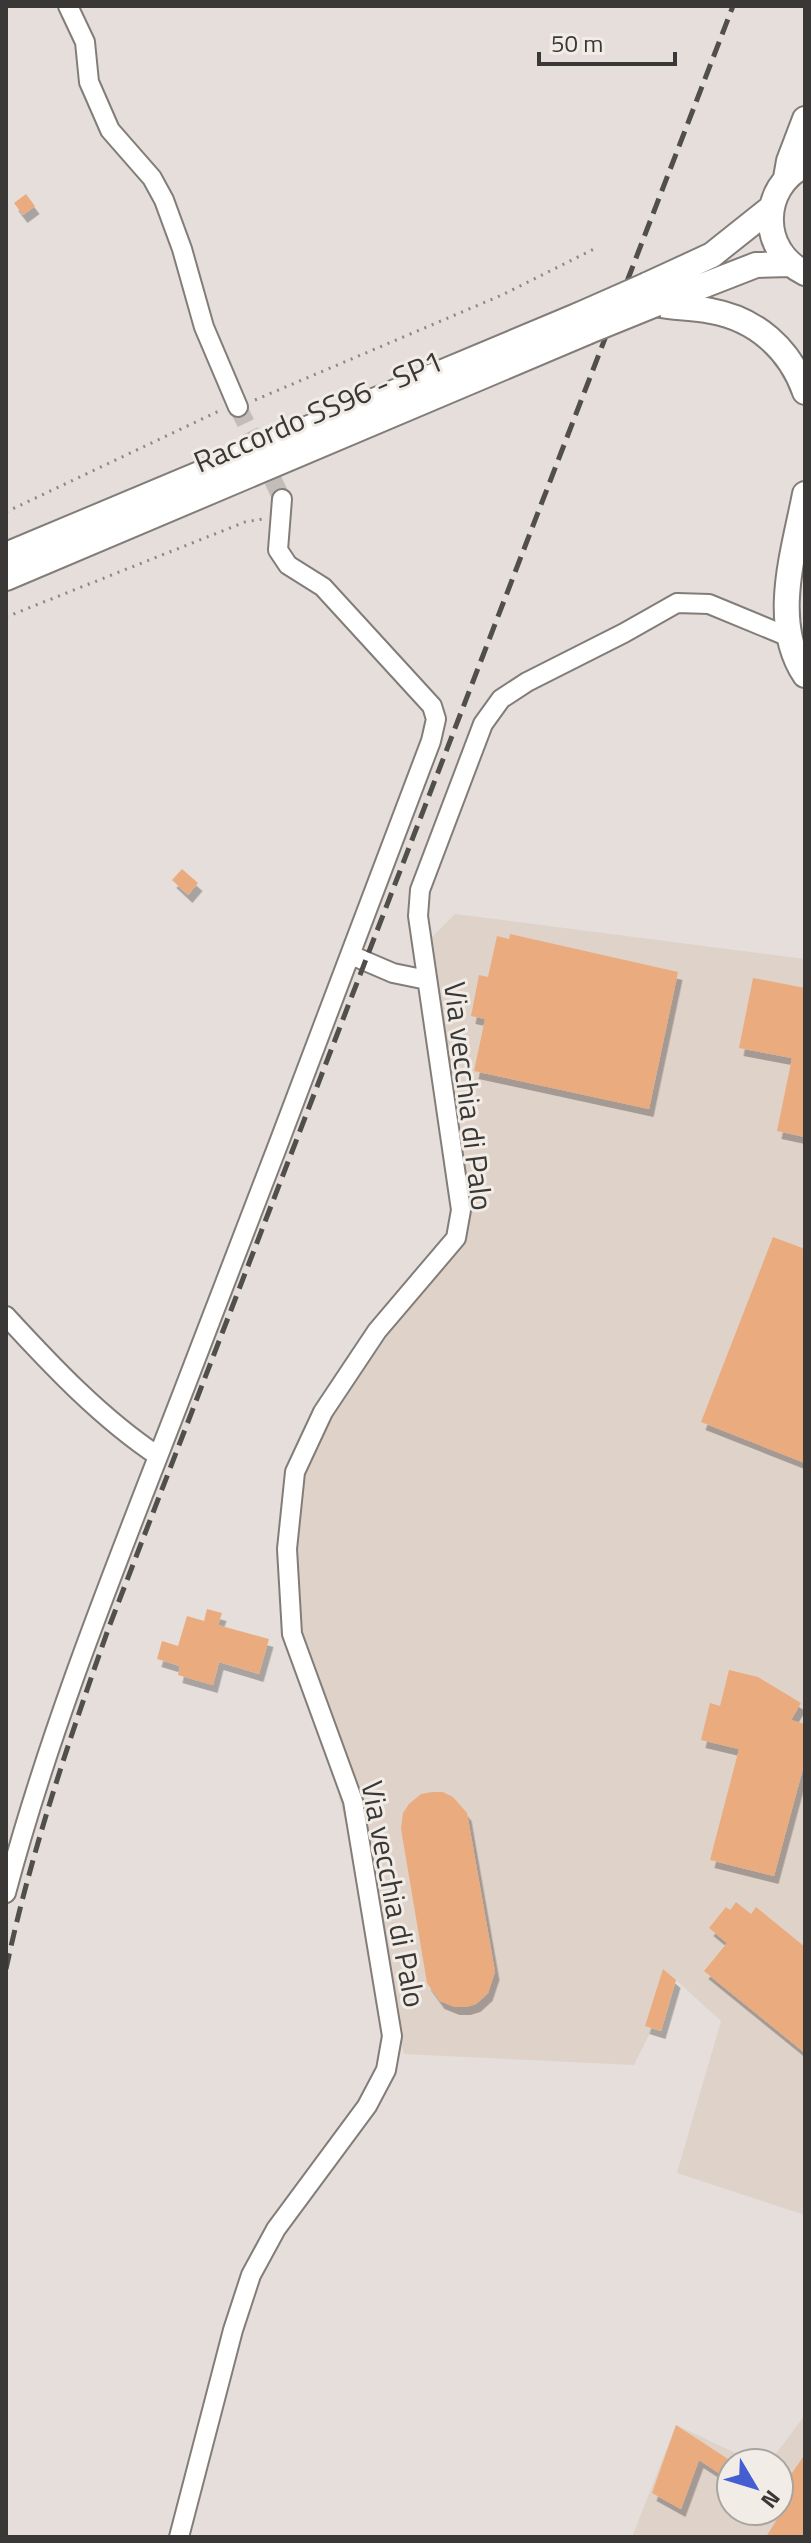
<svg xmlns="http://www.w3.org/2000/svg" width="811" height="2543" font-family="'Titillium Web',sans-serif">
  <style>
    .built { fill: #dfd2c9 }
    .building { fill: #eaac7f; filter: url(#shadow) }
    .lines { fill: none; stroke-linecap: round; stroke-linejoin: round }
    .street-tunnel { stroke: #c3bdb9; stroke-width: 18; stroke-dasharray: 18 9; stroke-linecap: butt }
    .street-casing { stroke: #837d79; stroke-width: 22 }
    .secondary-casing { stroke: #837d79; stroke-width: 28 }
    .path { stroke: #8c8885; stroke-width: 3; stroke-dasharray: 2 6; stroke-linecap: butt }
    .street { stroke: #fff; stroke-width: 18 }
    .secondary { stroke: #fff; stroke-width: 24 }
    .rail { stroke: #514f4c; stroke-width: 5; stroke-dasharray: 16 8; stroke-linecap: butt }
    .secondary-bridge-casing { stroke: #837d79; stroke-width: 28; stroke-linecap: butt }
    .secondary-bridge { stroke: #fff; stroke-width: 24 }
    .labels { text-anchor: middle; dominant-baseline: central; stroke-width: 6; stroke-linejoin: round; paint-order: stroke }
    .street-label { font-size: 30px; fill: #3a3836; stroke: #f2ece7 }
  </style>
  <defs>
    <filter id="shadow"><feDropShadow dx="4.5" dy="8" stdDeviation="0" flood-color="#0004"/></filter>
  </defs>
  <rect width="100%" height="100%" fill="#e5deda"/>
  <path class="built" d="M455,914L805,959V2215L677,2173L721,2021L676,1980L634,2065L404,2054L310,1683L287,1549L309,1442L392,1314L455,1238L422,947Z
    M805,2415V2537H632L676,2425L757,2463H731V2511H779V2463H769Z"/>
  <path class="building" d="M26,194L35,206L23,215L14,203Z
    M182,869L198,883L188,895L172,880Z
    M510,934L678,972L649,1109L474,1071L485,1019L471,1016L479,975L488,977L497,936L509,939Z
    M753,978L805,988V1137L777,1131L792,1058L739,1048Z
    M773,1237L805,1249V1463L701,1422Z
    M207,1609L222,1613L218,1625L269,1639L259,1674L219,1662L213,1685L178,1675L180,1666L157,1659L162,1641L178,1646L187,1616L204,1621Z
    M729,1670L758,1677L801,1703L791,1720L805,1724V1761L774,1876L710,1860L739,1749L701,1740L710,1703L720,1706Z
    M432,1792H443L453,1797L467,1813L495,1972L488,1993L476,2004L466,2007H455L440,2001L427,1983L401,1829L403,1813L409,1804L421,1794Z
    M736,1902L751,1914L756,1907L805,1947V2053L704,1971L727,1943L709,1928L726,1907L730,1910Z
    M663,1969L676,1980L661,2031L645,2026Z
    M676,2425L731,2461V2481L699,2460L681,2509L652,2493Z
    M805,2454V2537H766L779,2516V2464L792,2473Z"/>
  <g class="lines">
    <path class="street-tunnel" d="M238,407L282,499"/>
    <g class="street-casing">
      <path id="street" d="M68,6L85,42L89,82L110,130L152,178L164,200L182,249L204,327L238,407
        M351,955L393,973L427,980
        M6,1316C52,1366 101,1418 158,1456
        M6,1893C52,1720 121,1553 185,1387C268,1172 350,957 431,741L436,719L432,706L323,587L288,565L278,550L282,499
        M179,2537L233,2330L251,2275L276,2229L367,2106L386,2070L392,2036L353,1801L292,1634L287,1549L295,1472L323,1412L377,1331L456,1238L461,1210L418,916L420,890L483,724L501,699L527,682L624,633L677,603L709,604L789,637"/>
    </g>
    <g class="secondary-casing">
      <path id="secondary" d="M805,165C760,187 759,251 805,273
        M786,178L789,161L805,119
        M647,285L712,255L771,208
        M656,304C674,308 693,307 711,311C756,319 790,349 805,392
        M656,304L756,265L790,264
        M805,494C794,552 770,622 805,675
        M6,555L579,315
        M6,578L587,332"/>
    </g>
    <path class="path" d="M255,400L502,295L598,247
      M6,512L221,410
      M6,617L245,522L263,519"/>
    <use href="#street" class="street"/>
    <use href="#secondary" class="secondary"/>
    <path class="rail" d="M6,1969C31,1852 69,1740 109,1627L733,6"/>
    <g class="secondary-bridge-casing">
      <path id="secondary-bridge" d="M579,315L647,285
        M587,332L656,304"/>
    </g>
    <use href="#secondary-bridge" class="secondary-bridge"/>
  </g>
  <g class="labels">
    <g class="street-label">
      <text transform="translate(318 411) rotate(-23)">Raccordo SS96 - SP1</text>
      <text transform="translate(469 1096) rotate(83)">Via vecchia di Palo</text>
      <text transform="translate(394 1894) rotate(79)">Via vecchia di Palo</text>
    </g>
  </g>
  <rect width="811" height="2543" fill="none" stroke="#3a3836" stroke-width="16"/>
  <g transform="translate(755 2487) rotate(128)"><circle r="38" fill="#f2ece7" stroke="#a8a4a0" stroke-width="2"/>
  <path d="M0-6L14 30L0 20L-14 30Z" fill="#445ed2"/>
  <text y="-12" font-size="22" font-weight="bold" text-anchor="middle" fill="#3a3836">N</text>
  </g>
  <path d="M539 52v12h136v-12" fill="none" stroke="#3a3836" stroke-width="4"/>
  <text x="551" y="52" font-size="24" fill="#3a3836" stroke="#f2ece7" stroke-width="6" paint-order="stroke">50 m</text>
</svg>
